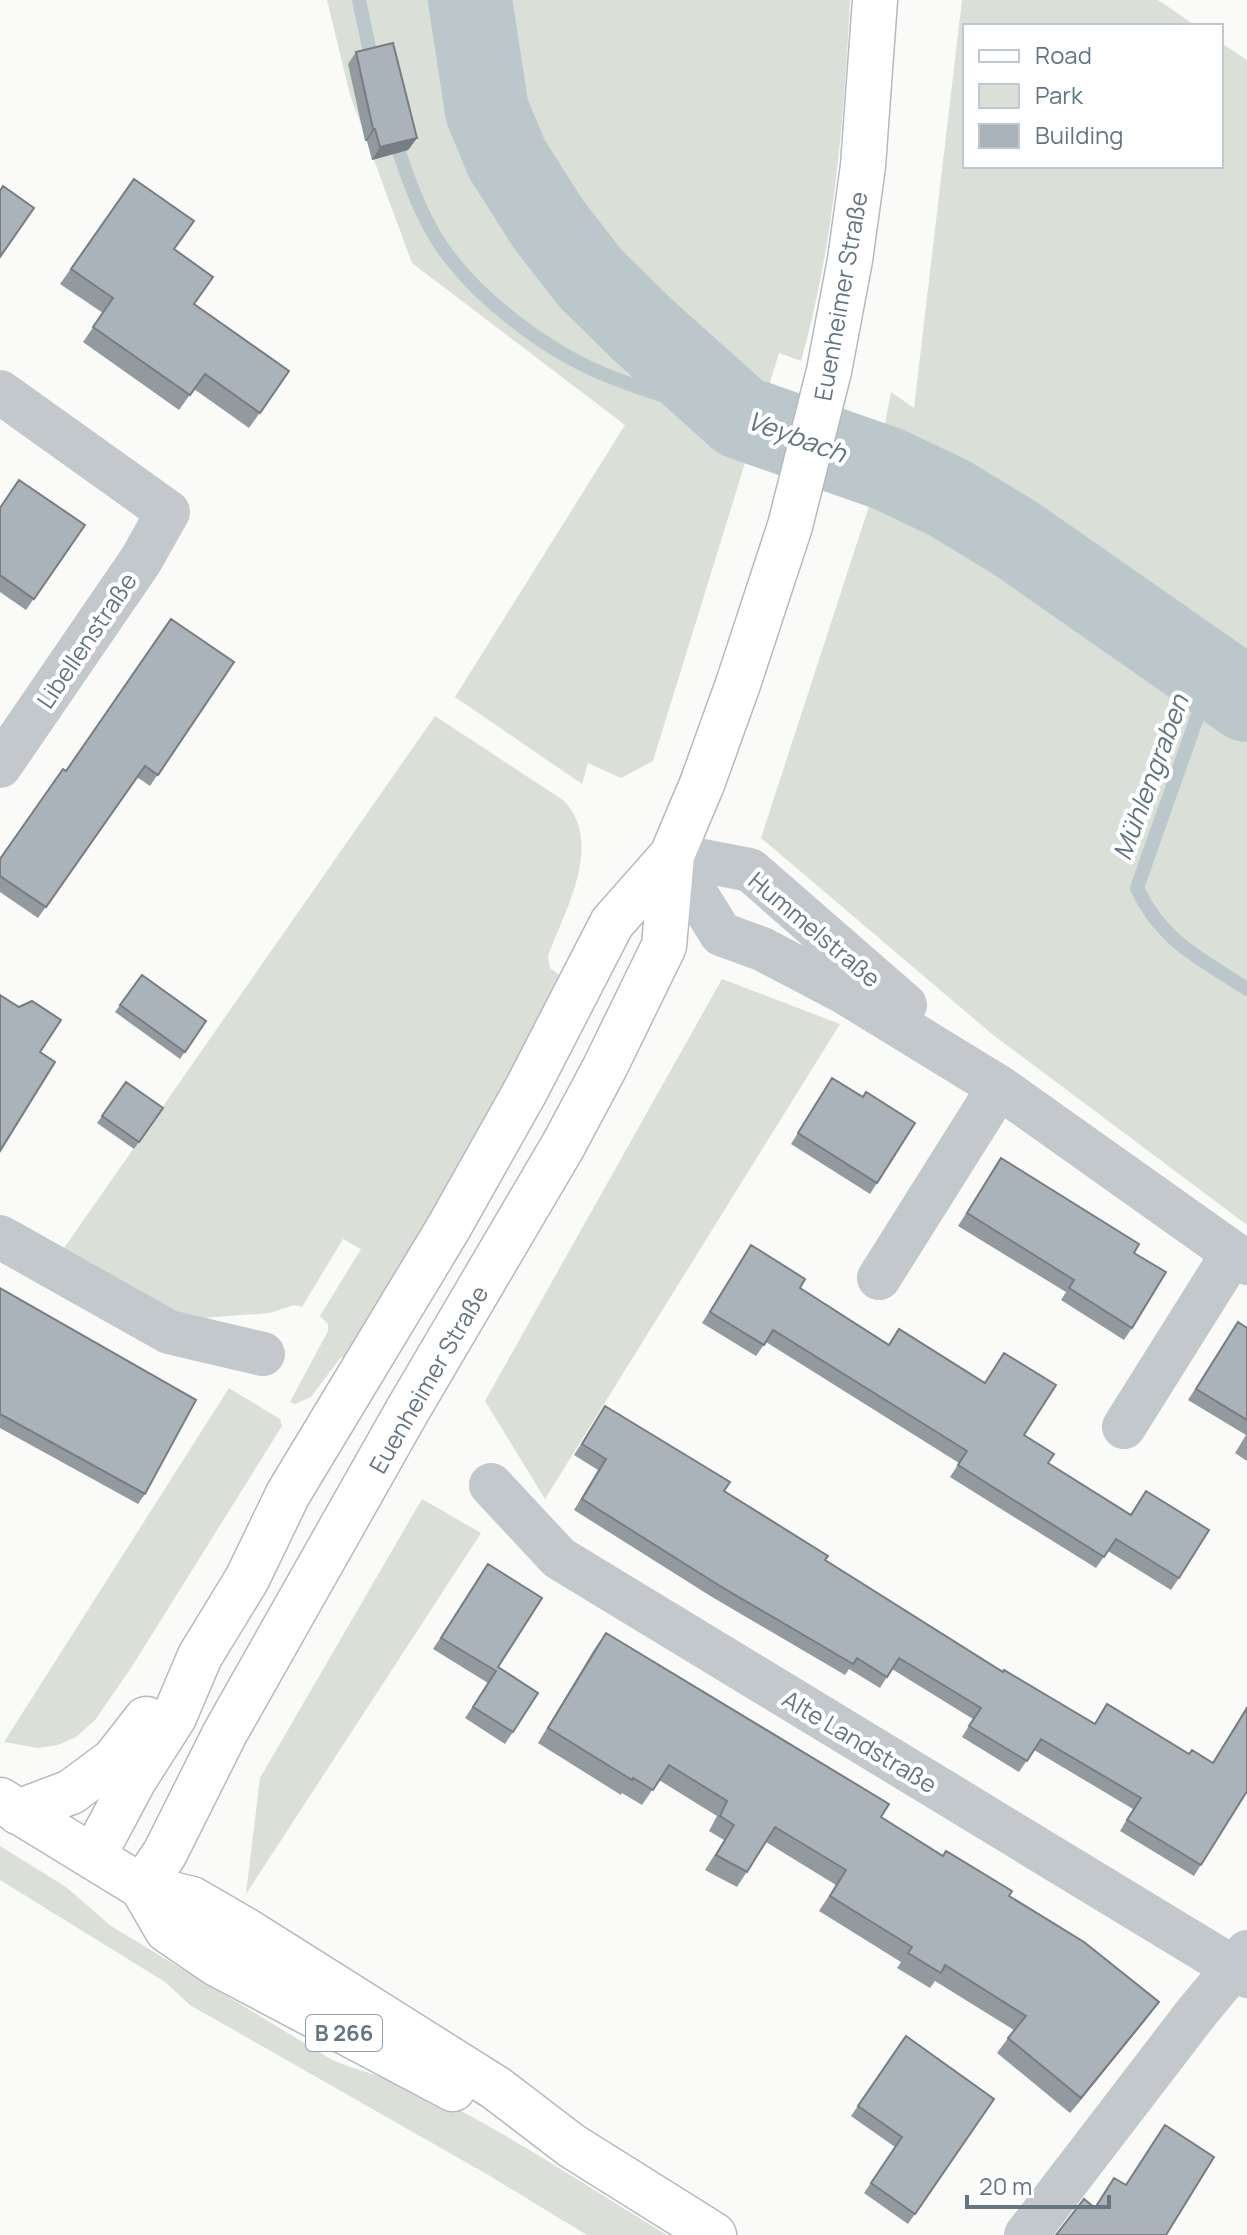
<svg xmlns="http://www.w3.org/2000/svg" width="1247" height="2235" font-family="Manrope,sans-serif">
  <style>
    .green { fill: #dadfd7 }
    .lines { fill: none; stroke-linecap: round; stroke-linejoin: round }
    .stream { stroke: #bbc7cb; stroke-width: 14 }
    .river { stroke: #bbc7cb; stroke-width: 84 }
    .major-casing { stroke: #b5babe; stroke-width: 47 }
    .minor { stroke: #c3c8cc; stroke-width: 44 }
    .major { stroke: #fff; stroke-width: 44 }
    .wall { fill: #929a9f }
    .shaded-wall { fill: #777d82 }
    .building { fill: #aab3b9; stroke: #777d82; stroke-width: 2 }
    .labels { text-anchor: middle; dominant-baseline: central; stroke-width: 8; stroke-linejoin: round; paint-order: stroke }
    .shield { fill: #fff; stroke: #939fa8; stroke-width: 2 }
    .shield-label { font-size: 22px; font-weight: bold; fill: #657683 }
    .street-label { font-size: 24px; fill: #657683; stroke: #fff }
    .water-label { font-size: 26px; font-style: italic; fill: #60757c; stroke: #fff }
  </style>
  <rect width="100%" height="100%" fill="#fafaf8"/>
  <path class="green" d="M327,0H850C844,120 834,245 801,361L779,353L653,761L621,778L588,763L582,784L455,697L625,425L412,263L350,95Z
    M962,0H1158L1196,26H965V166H1221V43L1247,60V1225L992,1034L761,838L869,506L891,392L914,408Z
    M435,716L563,800C605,842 565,910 548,956L550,968L567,981L354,1364L341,1357L311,1397L295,1404L290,1402L328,1331V1324L320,1316L361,1249L343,1239L302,1307L294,1305L270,1313L190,1319L62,1251Z
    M722,979L840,1024L545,1499L485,1401Z
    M229,1388L280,1419L282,1426L131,1668L95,1720L76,1737L58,1745L38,1748L4,1742Z
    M422,1499L481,1533L246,1894L260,1778Z
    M0,1846L66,1887L111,1926L329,2058C359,2073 392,2077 422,2091C507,2132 586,2186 667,2235H587L490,2176L190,2005L165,1982L0,1880Z"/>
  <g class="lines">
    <path class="stream" d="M359,0L373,66
      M394,136C407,177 423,224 450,258C487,306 555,356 611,377C653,394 697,405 740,417
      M1212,675L1137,888C1161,941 1200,958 1247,989"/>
    <path class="river" d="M470,0L487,111L507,159L549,225L591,279L642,329L740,417L888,469L949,498L1015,538L1247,700"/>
    <g class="major-casing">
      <path id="major" d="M0,1800L142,1887L192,1899L242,1928L496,2088L572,2146L714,2235
        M18,1812L71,1792L114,1760L146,1719
        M93,1857L134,1780L174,1717L200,1656L247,1579L288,1494L449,1227L526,1090L612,923L672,855
        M142,1887L165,1853L225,1733L406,1413L564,1144L605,1067L664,946L672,855L702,784L738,684L790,526L829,371L850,260L863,166L875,0
        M142,1887L167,1930L217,1964L453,2089"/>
    </g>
    <path class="minor" d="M0,392L168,512L141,560L0,766
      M672,855L721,934L762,949L844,992L999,1087L1247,1263
      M672,855L750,870L905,1005
      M0,1237L169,1332L263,1354
      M879,1278L999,1087
      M1124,1427L1233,1253
      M491,1485L559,1558L1247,1976
      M1026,2235L1197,2012L1247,1952"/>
    <use href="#major" class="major"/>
  </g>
  <path class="wall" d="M356,52L417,138L408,150L372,160L367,141H365L348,64Z
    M134,179L174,249L194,304L289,371L249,428L194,389L179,410L83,342L103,313L60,284Z
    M0,507L85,525L26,610L0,592Z
    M234,662L150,786L137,777L38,918L0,892V859Z
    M142,975L206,1021L180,1059L115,1012Z
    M832,1078L877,1183L870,1194L791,1144Z
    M126,1082L163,1108L134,1149L97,1123Z
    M1001,1158L1134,1253L1132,1328L1124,1340L1061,1300L1066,1292L958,1226Z
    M751,1245L800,1288L888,1344L985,1382L1004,1353L1024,1435L1048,1463L1130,1515L1146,1491L1179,1578L1171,1590L1108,1551L1096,1568L950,1477L959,1463L766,1342L756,1356L702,1323Z
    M0,1288L145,1494L138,1504L0,1428Z
    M1238,1322L1247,1328V1461L1235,1453L1246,1435L1188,1400Z
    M605,1406L724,1491L825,1560L1003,1672L1095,1723L1107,1704L1189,1754L1213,1763L1247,1706V1791L1194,1876L1120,1831L1133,1809L1034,1750L1019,1772L962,1737L973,1719L892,1669L880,1688L849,1669L845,1675L712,1597L574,1510L598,1470L574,1455Z
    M488,1564L498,1667L513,1732L505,1744L465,1718L488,1683L433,1649Z
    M606,1633L881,1817L942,1856L1009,1896L1148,2017L1070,2113L997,2053L1014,2030L935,1981L930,1988L897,1968L901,1962L819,1911L836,1885L766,1842L737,1887L705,1870L724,1840L709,1831L717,1816L659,1780L642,1805L622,1793L621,1795L538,1743L595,1648Z
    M906,2036L994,2099L908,2224L864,2193L895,2147L851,2116Z"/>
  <path class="shaded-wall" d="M373,129H375L367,141H365Z
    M417,138L408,150L372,160L380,147Z
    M1159,2002L1148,2017L1070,2113L1081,2098Z"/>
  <path class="building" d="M393,43L417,138L380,147L375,129H373L356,52Z
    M134,179L194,221L174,249L213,277L194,304L289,371L260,413L205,374L190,395L93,327L113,298L71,269Z
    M3,186L34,208L0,257V191Z
    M19,480L85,525L34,599L0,575V508Z
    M171,619L234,662L158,775L145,766L46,907L0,876V859L63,769L66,771L93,732Z
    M142,975L206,1021L185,1052L120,1005Z
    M0,995L19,1007L32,1001L61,1020L40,1052L55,1062L0,1151Z
    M832,1078L863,1097L866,1092L915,1123L877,1183L798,1133Z
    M126,1082L163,1108L139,1142L102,1116Z
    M1001,1158L1139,1244L1134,1253L1166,1272L1132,1328L1069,1288L1074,1280L967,1213Z
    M751,1245L805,1279L800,1288L889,1345L899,1329L985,1383L1004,1353L1056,1385L1024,1435L1054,1454L1048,1463L1131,1515L1146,1491L1209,1530L1179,1578L1116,1539L1104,1557L958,1465L967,1451L773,1330L764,1345L710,1312Z
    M0,1288L196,1400L145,1494L0,1414Z
    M1238,1322L1247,1328V1420L1196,1389Z
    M605,1406L730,1482L724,1491L828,1556L825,1560L1003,1672L1004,1670L1095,1724L1107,1704L1189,1754L1192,1750L1213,1763L1247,1708V1791L1201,1865L1127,1820L1141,1798L1041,1739L1027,1761L969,1726L981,1708L899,1658L887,1677L857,1658L853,1664L720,1586L582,1499L606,1459L582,1444Z
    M488,1564L542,1598L498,1667L538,1693L513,1732L473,1707L496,1671L441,1638Z
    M606,1633L889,1804L881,1817L943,1856L946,1851L1012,1891L1009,1896L1084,1942L1159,2002L1081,2098L1008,2038L1026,2016L945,1965L941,1973L908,1953L912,1947L830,1896L846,1870L775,1827L747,1872L716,1855L734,1825L720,1816L727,1801L669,1765L653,1790L633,1778L632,1780L548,1728Z
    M906,2036L994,2099L915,2214L871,2183L902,2137L858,2106Z
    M1165,2125L1214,2157L1166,2235H1056L1084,2199L1095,2208L1114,2178L1126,2185Z"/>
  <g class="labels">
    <rect class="shield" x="306" y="2015" width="76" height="36" rx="6"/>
    <g class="shield-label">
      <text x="344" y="2033">B 266</text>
    </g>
    <g class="street-label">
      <text transform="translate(840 296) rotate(-80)">Euenheimer Straße</text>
      <text transform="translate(86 640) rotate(-56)">Libellenstraße</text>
      <text transform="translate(815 929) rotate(40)">Hummelstraße</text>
      <text transform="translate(428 1379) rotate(-60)">Euenheimer Straße</text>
      <text transform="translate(860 1741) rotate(31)">Alte Landstraße</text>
    </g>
    <g class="water-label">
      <text transform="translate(797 436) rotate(20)">Veybach</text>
      <text transform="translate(1150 777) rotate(-70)">Mühlengraben</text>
    </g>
  </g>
  <rect x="963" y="24" width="260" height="144" fill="#ffffff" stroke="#c1c8cd" stroke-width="2"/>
  <rect x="979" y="50" width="40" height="12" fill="#ffffff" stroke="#c1c8cd" stroke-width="2"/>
  <text x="1035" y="64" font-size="24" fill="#657683">Road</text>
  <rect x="979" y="84" width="40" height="24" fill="#dadfd7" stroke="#c1c8cd" stroke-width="2"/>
  <text x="1035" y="104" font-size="24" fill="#657683">Park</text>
  <rect x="979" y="124" width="40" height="24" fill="#aab3b9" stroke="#c1c8cd" stroke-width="2"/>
  <text x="1035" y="144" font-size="24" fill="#657683">Building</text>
  <path d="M967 2195v12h142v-12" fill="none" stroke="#657683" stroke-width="4"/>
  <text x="979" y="2195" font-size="24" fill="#657683" stroke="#ffffff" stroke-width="6" paint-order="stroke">20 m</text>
</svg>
